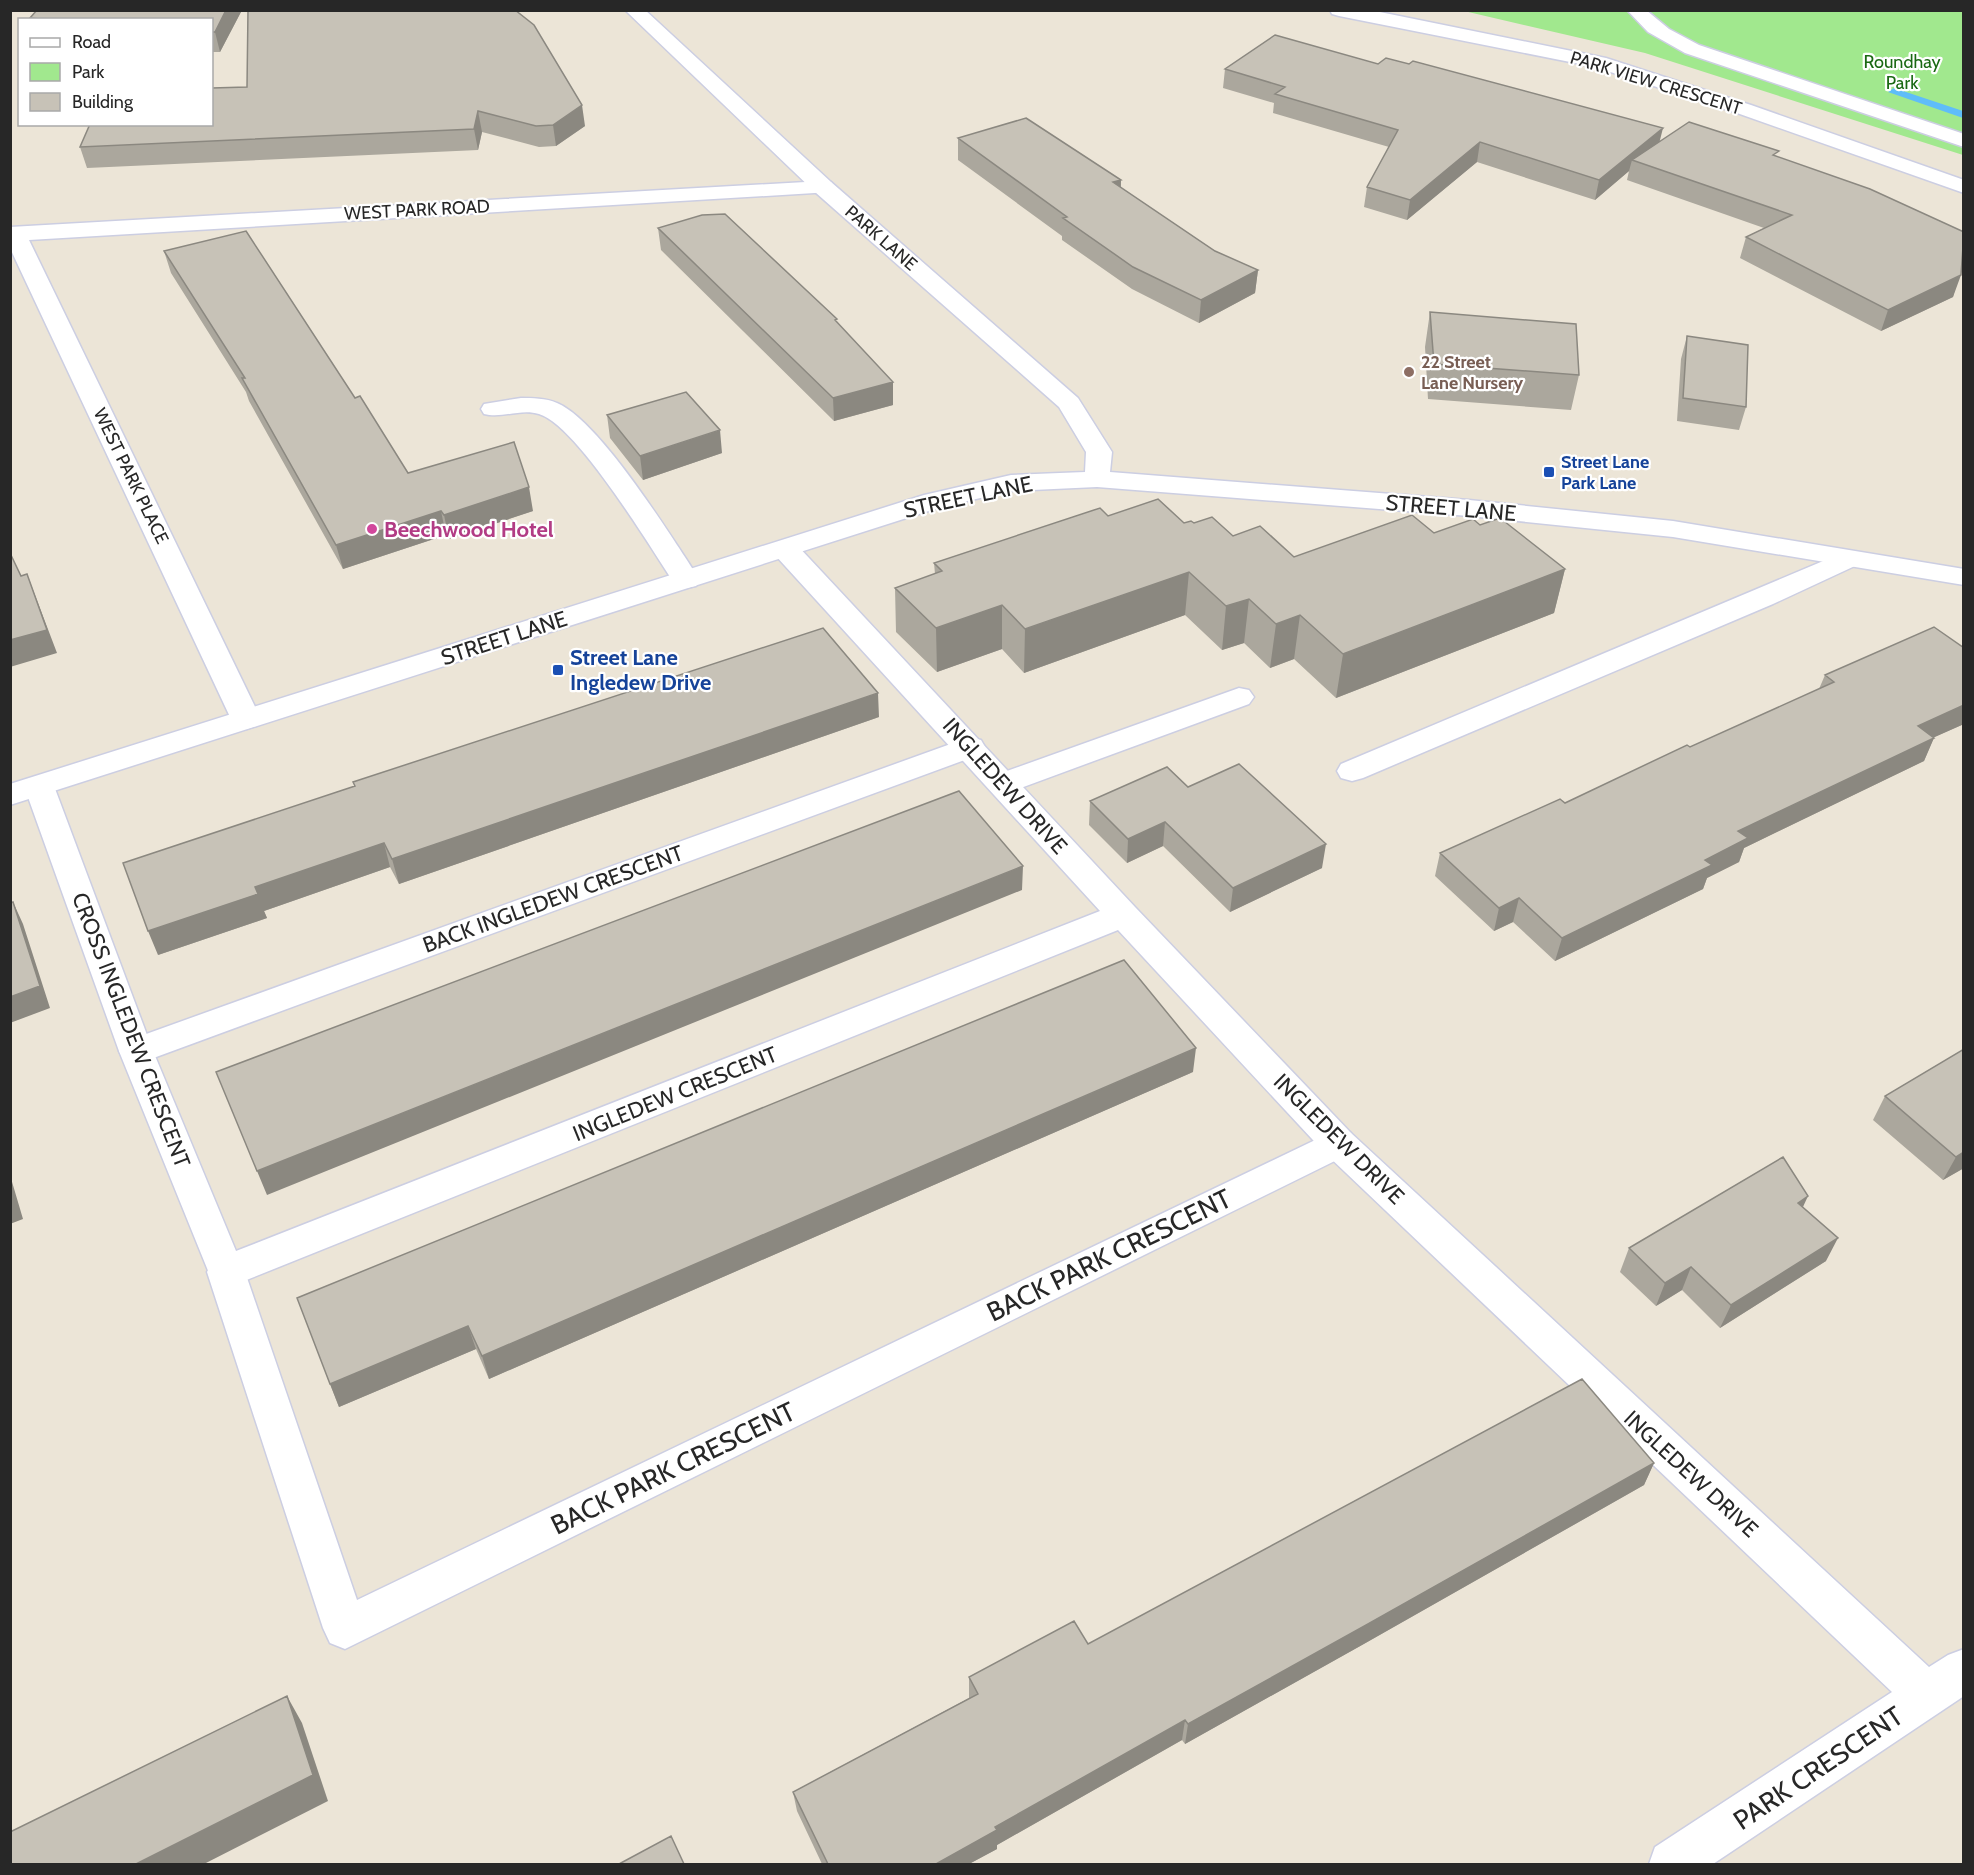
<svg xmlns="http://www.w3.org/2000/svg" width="1974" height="1875" font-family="Cabin,sans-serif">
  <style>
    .green { fill: #a1e88e }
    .water { fill: #5fbdf9 }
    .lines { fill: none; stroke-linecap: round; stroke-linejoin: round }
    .lane-casing { stroke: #cccee2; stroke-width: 3 }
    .street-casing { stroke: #cccee2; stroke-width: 3 }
    .secondary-casing { stroke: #cccee2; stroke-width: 3 }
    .lane { fill: #fff; fill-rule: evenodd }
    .street { fill: #fff; fill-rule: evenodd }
    .secondary { fill: #fff; fill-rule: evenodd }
    .wall { fill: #aba79d }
    .shaded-wall { fill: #8b8880 }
    .building { fill: #c7c2b7; stroke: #8b8880; stroke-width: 1.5 }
    .education-dot { fill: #8d6e63; stroke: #fff; stroke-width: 2 }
    .transit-dot { fill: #1a4fb4; stroke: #fff; stroke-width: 2 }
    .hotel-dot { fill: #d1479c; stroke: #fff; stroke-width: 2 }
    .labels { text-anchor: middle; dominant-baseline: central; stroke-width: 4.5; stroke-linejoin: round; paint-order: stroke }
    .far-park-label { font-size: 18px; fill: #1a6913; stroke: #fff }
    .far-street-label { font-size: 18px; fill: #272727; stroke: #fff }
    .far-education-label { font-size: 18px; font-weight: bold; fill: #785e54; stroke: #fff; text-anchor: start }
    .far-transit-label { font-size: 18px; font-weight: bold; fill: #164399; stroke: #fff; text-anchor: start }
    .street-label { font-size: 22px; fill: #272727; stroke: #fff }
    .hotel-label { font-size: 22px; font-weight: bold; fill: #b23c85; stroke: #fff; text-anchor: start }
    .transit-label { font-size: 22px; font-weight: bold; fill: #164399; stroke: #fff; text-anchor: start }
    .near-street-label { font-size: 27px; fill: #272727; stroke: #fff }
  </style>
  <rect width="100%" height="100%" fill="#ece5d7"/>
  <path class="green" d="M1464,11H1963V155L1645,53Z"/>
  <path class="water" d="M1894,88L1963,111V118L1888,92Z"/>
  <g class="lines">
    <g class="lane-casing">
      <path id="lane" d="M1627,10H1646L1669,29L1699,45L1964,134V147L1685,53L1648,32Z
        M521,398C532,398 546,398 557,403C600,421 672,538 700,580L696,586L686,588L676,586C652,550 577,425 539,414C521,408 502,419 484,414L481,409L484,404Z
        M1239,688L1249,690L1254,697L1249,704L1015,790L1004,793L993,790L989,783L993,776Z
        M970,737L981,740L985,747L981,754L148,1060L136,1064L124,1060L119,1051L124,1042Z
        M1338,1129L1351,1133L1356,1143L1351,1153L345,1649L330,1643L323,1628L207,1272L213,1261L226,1256L239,1261L245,1272L357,1600Z"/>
    </g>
    <g class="street-casing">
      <path id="street" d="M1330,10H1370L1606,58L1751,105L1964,180V193L1737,113L1595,67L1339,16L1332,14Z
        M823,181L831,182L834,187L831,192L29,240L261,719L256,726L246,729L236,726L231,719L10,248V227Z
        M785,541L795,543L1135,907L1351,1133L1929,1667L1948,1655L1964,1649V1696L1713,1864H1649L1655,1847L1892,1692L1325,1153L1118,930L239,1283L226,1288L213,1283L119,1051L24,786L28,779L39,776L50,779L54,786L153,1051L236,1251L1100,911L775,555L771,549L775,543Z
        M1847,551L1857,553L1861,559L1857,565L1773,604L1363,778L1352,781L1341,778L1337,771L1341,764Z"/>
    </g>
    <g class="secondary-casing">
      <path id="secondary" d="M625,10H645L831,182L1078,398L1112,452L1110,472L1469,500L1673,521L1964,569V585L1673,537L1469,516L1097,487L1011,491L941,507L10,805V784L924,495L1011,475L1085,472L1086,452L1059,407L815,192Z"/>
    </g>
    <use href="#lane" class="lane"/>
    <use href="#street" class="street"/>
    <use href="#secondary" class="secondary"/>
  </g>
  <path class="wall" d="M37,10H242L220,52H212V20H31L30,18Z
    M248,10L585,126L556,146L539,147L482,132L478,150L87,168L80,147L247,87Z
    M1378,64L1660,141L1777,157L1963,258L1953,297L1881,331L1740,258L1746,237L1764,228L1627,180L1629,171L1595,200L1477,162L1407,220L1364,207L1367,187L1389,147L1273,113L1274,103L1223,88L1225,69Z
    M958,138L1121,180V188L1215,251L1258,270L1255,293L1199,323L1132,289L1062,240V236L958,160Z
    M658,228L893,382V405L834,421L661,250Z
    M164,251L355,398L408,473L533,511L449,539L446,535L343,569L249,401L246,392L171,273Z
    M1430,312L1579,375L1571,410L1428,399L1425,347Z
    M1687,336L1746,407L1739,430L1677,421L1681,359Z
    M607,415L722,453L643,480L610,438Z
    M1108,516L1184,523H1194L1294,557L1480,525L1565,569L1554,613L1336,698L1294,659L1270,668L1244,643L1222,650L1185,615L1024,673L1002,649L937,672L896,632L895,588L935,574L934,563Z
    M1964,648V724L1934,737L1924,761L1744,848L1739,862L1707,878L1703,889L1555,961L1513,922L1494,931L1435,876L1440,853L1565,803L1819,689L1825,675Z
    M879,717L399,884L390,867L264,911L267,918L158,955L355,786L353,782Z
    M1188,787L1322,868L1230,912L1163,846L1127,863L1089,825L1090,801Z
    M1964,1049V1168L1943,1180L1873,1120L1885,1096Z
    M1193,1072L489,1379L476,1349L339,1407L330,1384L297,1298Z
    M1803,1207L1826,1261L1720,1328L1682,1290L1656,1306L1620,1272L1629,1248Z
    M1654,1463L1644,1485L1362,1645L1185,1744L1182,1740L997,1845V1849L969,1864H822L797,1811L793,1792L969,1698V1677L1088,1644Z"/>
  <path class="shaded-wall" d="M226,10H242L220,52L215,32Z
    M582,105L585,126L556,146L553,125Z
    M478,111L482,132L478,150L474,129Z
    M1663,128L1658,148L1632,160L1629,171L1595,200L1599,180Z
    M1480,142L1477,162L1407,220L1410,200Z
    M1121,180L1120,201L1113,182Z
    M1258,270L1255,293L1199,323L1201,300Z
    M1961,275L1953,297L1881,331L1888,310Z
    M893,382V405L834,421L833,398Z
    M720,430L722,453L643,480L640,456Z
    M529,487L533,511L449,539L444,515Z
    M441,511L446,535L343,569L336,545Z
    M1565,569L1554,613L1336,698L1343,654Z
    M1189,572L1185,615L1024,673L1025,629Z
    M27,574L57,653L10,667V640Z
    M1249,599L1244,643L1222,650L1226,606Z
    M1002,605V649L937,672L936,628Z
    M1300,615L1294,659L1270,668L1276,624Z
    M878,693L879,717L399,884L392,859Z
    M1964,705V724L1908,749L1918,726Z
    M1934,738L1924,761L1744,848L1739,862L1707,878L1703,889L1555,961L1562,938L1705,860L1738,831Z
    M1165,822L1163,846L1127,863L1128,839Z
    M384,843L390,867L264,911L267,918L158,955L148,931L255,887Z
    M1326,844L1322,868L1230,912L1233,888Z
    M1023,866L1022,890L267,1195L257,1171Z
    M1519,898L1513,922L1494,931L1499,908Z
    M13,902L23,924L50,1008L10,1023Z
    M1196,1048L1193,1072L489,1379L482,1356Z
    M1964,1152V1168L1943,1180L1956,1157Z
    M10,1175L23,1219L10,1224L11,1197Z
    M1808,1196L1797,1220L1798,1203Z
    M1838,1238L1826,1261L1720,1328L1731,1305Z
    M1691,1267L1682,1290L1656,1306L1665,1283Z
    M468,1326L476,1349L339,1407L330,1384Z
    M1654,1463L1644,1485L1362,1645L1185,1744L1188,1724Z
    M287,1696L302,1723L328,1801L204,1864H136Z
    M1185,1720L1182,1740L997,1845V1849L969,1864H936L995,1827Z"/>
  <path class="building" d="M37,10H226L215,32H212V20H49L30,18Z
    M248,10H515L534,25L582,105L553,125L536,126L478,111L474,129L80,147L90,124H212V88L247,87Z
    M1275,35L1378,64L1386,58L1409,64L1413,61L1663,128L1599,180L1480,142L1410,200L1367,187L1398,130L1275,94L1285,87L1225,69Z
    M1026,118L1121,180L1113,182L1215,251L1258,270L1201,300L1133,267L1063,218L1067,217L958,138Z
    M1689,122L1779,151L1773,155L1870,189L1964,232L1961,275L1888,310L1746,237L1792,215L1632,160Z
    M725,214L837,319L835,320L893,382L833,398L658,228L702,215Z
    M246,231L355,398L360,396L408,473L514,442L529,487L444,515L441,511L336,545L242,378H245L164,251Z
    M1430,312L1576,324L1579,375L1434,364Z
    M1687,336L1748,345L1746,407L1683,398Z
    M686,392L720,430L640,456L607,415Z
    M1158,499L1184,523L1191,521L1194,523L1212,517L1233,536L1260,526L1294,557L1412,515L1434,533L1473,519L1480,525L1500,518L1565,569L1343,654L1300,615L1276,624L1249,599L1226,606L1189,572L1025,629L1002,605L936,628L895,588L942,571L934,563L1100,508L1108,516Z
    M10,553L21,576L27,574L47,630L10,640Z
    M1934,627L1964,648V705L1918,726L1934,738L1738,831L1748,838L1705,860L1712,865L1562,938L1519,898L1499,908L1440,853L1560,799L1565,803L1687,745L1690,747L1834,682L1825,675Z
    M823,628L878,693L392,859L384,843L255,887L258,894L148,931L123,863L355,786L353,782Z
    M1239,764L1326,844L1233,888L1165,822L1128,839L1090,801L1167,767L1188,787Z
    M959,791L1023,866L257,1171L216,1072Z
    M13,902L40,986L10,997V903Z
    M1124,960L1196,1048L482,1356L468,1326L330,1384L297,1298Z
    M1964,1049V1152L1956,1157L1885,1096Z
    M1783,1157L1808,1196L1798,1203L1838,1238L1731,1305L1691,1267L1665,1283L1629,1248Z
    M1582,1379L1654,1463L1368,1624L1188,1724L1185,1720L995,1827L997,1830L936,1864H828L793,1792L978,1694L969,1677L1074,1621L1088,1644Z
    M287,1696L313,1775L136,1864H10V1832Z
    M671,1836L684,1864H619Z"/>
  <circle class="education-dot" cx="1409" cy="372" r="6"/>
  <g class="transit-dot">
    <rect x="1543" y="466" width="12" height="12" rx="3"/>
    <rect x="552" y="664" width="12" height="12" rx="3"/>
  </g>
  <circle class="hotel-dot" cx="372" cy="529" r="6"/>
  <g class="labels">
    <g class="far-park-label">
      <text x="1902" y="62">Roundhay<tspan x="1902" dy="21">Park</tspan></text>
    </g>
    <g class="far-street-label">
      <text transform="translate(1656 83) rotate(17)">PARK VIEW CRESCENT</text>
      <text transform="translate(417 210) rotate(-3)">WEST PARK ROAD</text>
      <text transform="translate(881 238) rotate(41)">PARK LANE</text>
      <text transform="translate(131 476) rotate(64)">WEST PARK PLACE</text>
    </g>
    <g class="far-education-label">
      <text x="1421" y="362">22 Street<tspan x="1421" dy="21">Lane Nursery</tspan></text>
    </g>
    <g class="far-transit-label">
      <text x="1561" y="462">Street Lane<tspan x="1561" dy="21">Park Lane</tspan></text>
    </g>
    <g class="street-label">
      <text transform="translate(968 497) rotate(-12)">STREET LANE</text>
      <text transform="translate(1451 508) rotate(5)">STREET LANE</text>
      <text transform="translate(504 638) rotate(-18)">STREET LANE</text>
      <text transform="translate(1005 786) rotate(48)">INGLEDEW DRIVE</text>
      <text transform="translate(553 899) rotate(-20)">BACK INGLEDEW CRESCENT</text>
      <text transform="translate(131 1030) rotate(69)">CROSS INGLEDEW CRESCENT</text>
      <text transform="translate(675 1094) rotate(-22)">INGLEDEW CRESCENT</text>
      <text transform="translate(1339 1139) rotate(45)">INGLEDEW DRIVE</text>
      <text transform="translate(1691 1474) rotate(43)">INGLEDEW DRIVE</text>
    </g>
    <g class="hotel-label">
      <text x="384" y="529">Beechwood Hotel</text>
    </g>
    <g class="transit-label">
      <text x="570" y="657">Street Lane<tspan x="570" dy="25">Ingledew Drive</tspan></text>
    </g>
    <g class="near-street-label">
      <text transform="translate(1109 1255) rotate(-26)">BACK PARK CRESCENT</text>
      <text transform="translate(673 1468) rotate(-26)">BACK PARK CRESCENT</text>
      <text transform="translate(1818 1768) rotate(-34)">PARK CRESCENT</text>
    </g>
  </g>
  <rect width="1974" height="1875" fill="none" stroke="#272727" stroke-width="24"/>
  <rect x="18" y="18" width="195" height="108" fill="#ffffff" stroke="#a9a9a9" stroke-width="1.5"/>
  <rect x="30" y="38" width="30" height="9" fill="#ffffff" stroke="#a9a9a9" stroke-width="1.5"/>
  <text x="72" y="48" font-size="18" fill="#272727">Road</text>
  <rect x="30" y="63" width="30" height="18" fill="#a1e88e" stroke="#a9a9a9" stroke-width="1.5"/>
  <text x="72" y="78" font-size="18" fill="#272727">Park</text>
  <rect x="30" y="93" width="30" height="18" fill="#c7c2b7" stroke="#a9a9a9" stroke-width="1.5"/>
  <text x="72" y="108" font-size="18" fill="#272727">Building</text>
</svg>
